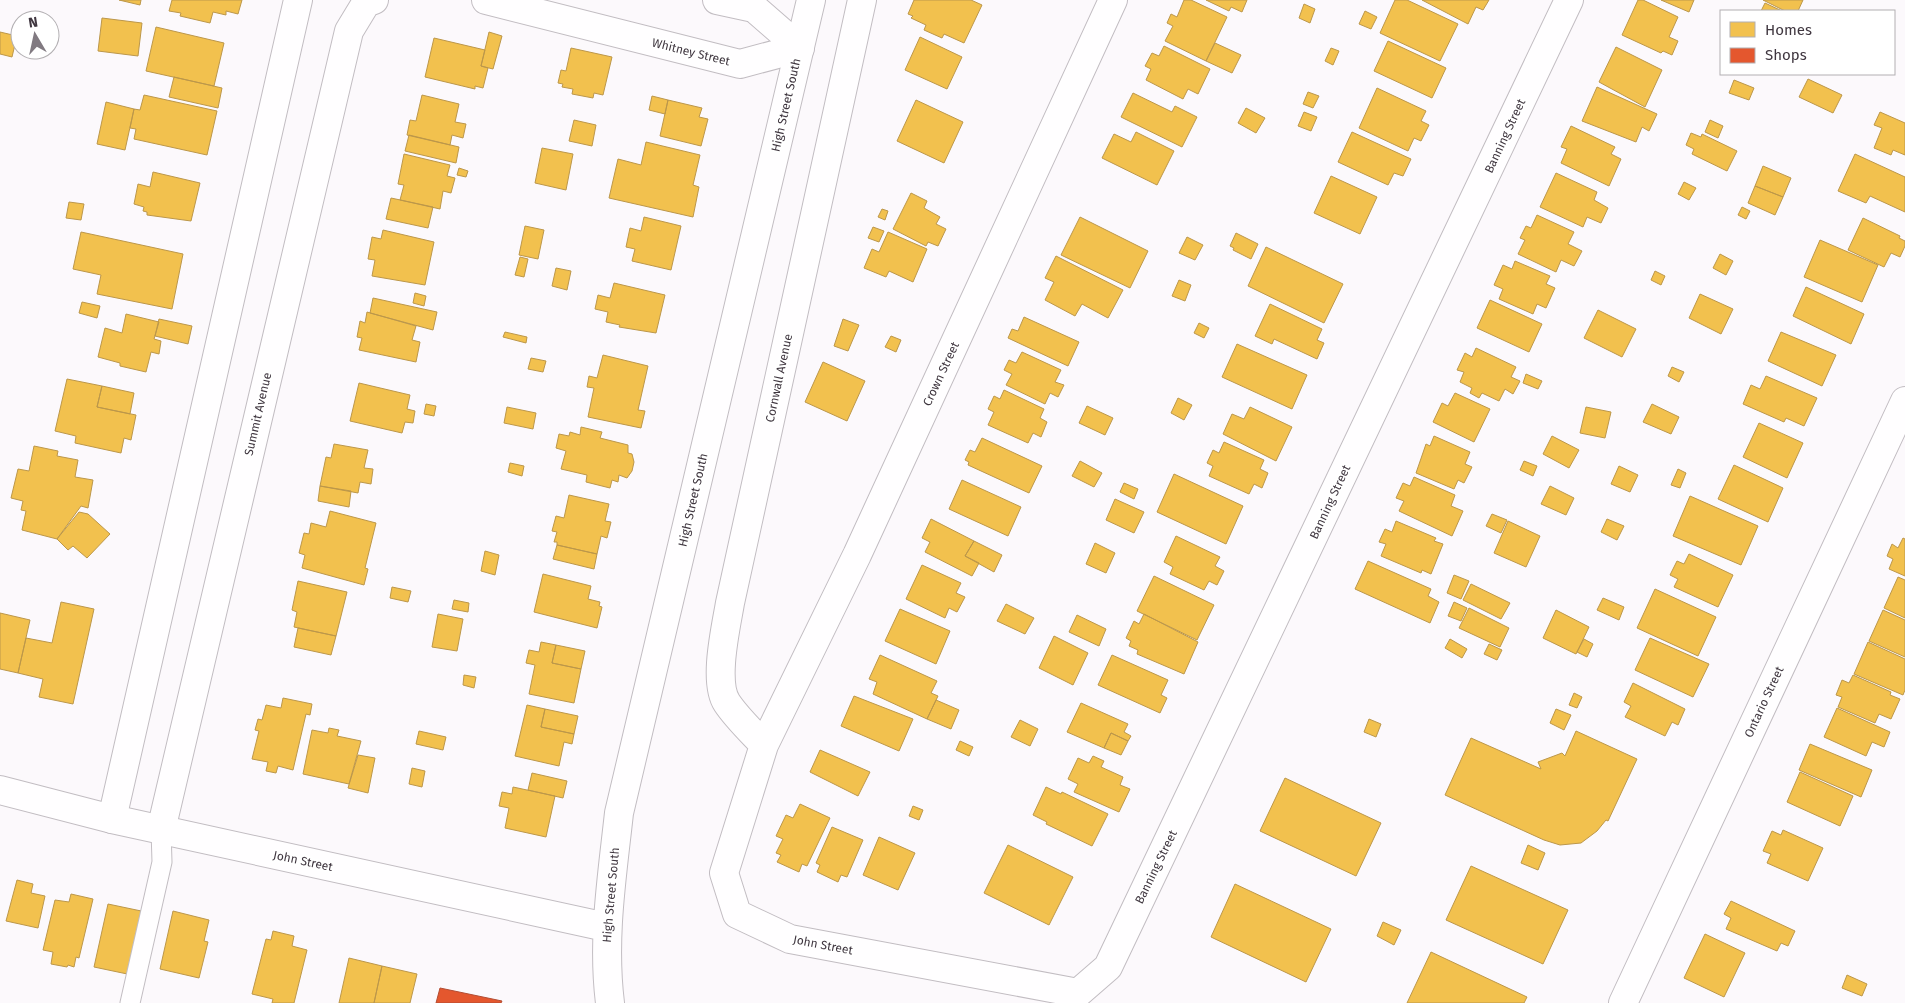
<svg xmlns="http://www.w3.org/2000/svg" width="1905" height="1003" font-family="'Fira Sans',sans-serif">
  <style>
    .homes { fill: #f2c14e; stroke: #bc974a }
    .shops { fill: #e4572e; stroke: #b24d33 }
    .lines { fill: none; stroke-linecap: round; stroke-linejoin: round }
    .lane-casing { stroke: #c2bdc2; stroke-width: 21 }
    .street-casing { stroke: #c2bdc2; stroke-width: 30 }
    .secondary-casing { stroke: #c2bdc2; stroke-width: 30 }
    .lane { stroke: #fffeff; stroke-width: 19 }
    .street { stroke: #fffeff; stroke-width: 28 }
    .secondary { stroke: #fffeff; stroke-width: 28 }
    .labels { text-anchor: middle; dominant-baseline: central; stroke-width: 5; stroke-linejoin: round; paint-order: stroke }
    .street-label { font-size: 12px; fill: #3f363f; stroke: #fff }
  </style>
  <rect width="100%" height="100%" fill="#fcf9fc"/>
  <path class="homes" d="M119,0H141L140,5Z
    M172,0H242L238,14L226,11V15L213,12L210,23L180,16L181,13L169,11Z
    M914,0H971L982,5L964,43L944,34L942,38L924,30L926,25L911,18L913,16L908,14Z
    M1184,0H1191L1227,17L1206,61L1165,41L1173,26L1167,23L1171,14L1177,17Z
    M1206,0H1247L1242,12L1231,7L1229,11Z
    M1395,0H1407L1458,24L1440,61L1380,33Z
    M1422,0H1489L1483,10L1476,7L1468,24Z
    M1638,0H1643L1678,17L1669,37L1678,41L1672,55L1663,51L1661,53L1622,35Z
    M1661,0H1694L1689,12Z
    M1763,0H1803L1798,11H1785Z
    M1765,3L1782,11H1761Z
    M1304,4L1315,9L1310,23L1299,18Z
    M1365,11L1377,17L1371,29L1359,24Z
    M102,18L142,23L138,56L98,51Z
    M156,27L224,43L214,86L146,71Z
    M0,32L17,36L12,57L0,54Z
    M489,32L502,36L493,69L481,66Z
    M920,37L962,57L947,89L905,70Z
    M434,38L485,50L481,66L488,68L483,88L475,86V89L425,77Z
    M1388,41L1446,68L1432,98L1374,71Z
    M1215,43L1241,55L1232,73L1206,61Z
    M1164,46L1210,69L1198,94L1188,89L1183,99L1146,80L1151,69L1145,66L1152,53L1159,56Z
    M1616,47L1662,70L1645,107L1599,82Z
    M571,48L612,57L603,95L594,93L593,98L572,94L573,89L562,87L563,84L558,83L561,70L566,71Z
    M1331,48L1339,51L1333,65L1325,61Z
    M174,77L222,88L218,108L169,97Z
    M1808,79L1842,95L1833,113L1799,97Z
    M1734,80L1754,88L1749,100L1729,93Z
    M1597,87L1657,114L1649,131L1642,127L1636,142L1582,121Z
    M1377,88L1426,111L1421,121L1429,125L1421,141L1414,138L1408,151L1359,128Z
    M1308,92L1319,96L1313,108L1303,104Z
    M1133,93L1172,112L1175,106L1197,117L1182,147L1121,117Z
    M144,95L217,111L207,155L134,139L136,129L130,128L134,109L140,110Z
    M422,95L459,104L455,122L466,124L463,138L452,135L450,145L407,135L410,120L416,121Z
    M652,96L668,100L665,114L649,110Z
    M668,100L702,108L699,117L708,119L701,146L660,136Z
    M916,100L963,122L944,163L897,141Z
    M106,102L134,109L125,150L97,144Z
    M1246,108L1265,118L1256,133L1238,123Z
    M1304,112L1317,117L1311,131L1298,126Z
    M1880,112L1905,123V155L1893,150L1891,155L1874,148L1882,128L1874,125Z
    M574,120L596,125L592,146L569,141Z
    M1710,120L1723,126L1718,138L1705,132Z
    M1571,126L1615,147L1611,154L1621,159L1609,186L1561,163L1567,149L1561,147Z
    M1136,132L1174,151L1157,185L1102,158L1114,134L1131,142Z
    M1352,132L1411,159L1403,176L1394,173L1388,185L1338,162Z
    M1691,133L1701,137L1702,134L1737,151L1727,171L1692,154L1694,149L1686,145Z
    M409,135L459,147L456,163L405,151Z
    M646,142L700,155L693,185L699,187L693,217L609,198L618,159L641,165Z
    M542,148L573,154L566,190L535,183Z
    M404,154L450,165L447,176L455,178L451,193L443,191L440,209L400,200L404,185L398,184Z
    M1855,154L1905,177V212L1870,196L1866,203L1838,191Z
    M1763,166L1791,178L1783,197L1755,186Z
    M459,168L468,171L466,177L457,175Z
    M153,172L200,183L191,221L147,215V212L143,211L144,207L134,204L138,184L150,187Z
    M1556,173L1597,192L1594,200L1608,208L1601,223L1587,217L1583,227L1540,207Z
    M1331,176L1377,197L1360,234L1314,213Z
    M1684,182L1696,188L1689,200L1678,194Z
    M1755,186L1783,197L1775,215L1748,203Z
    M911,193L927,201L924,208L940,217L936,224L946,229L938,246L928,242L926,246L893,229Z
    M391,198L433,207L428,228L386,219Z
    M69,202L84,204L81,220L66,218Z
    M1742,207L1750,211L1746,219L1738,215Z
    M882,209L888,211L885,220L878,217Z
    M1537,215L1574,232L1568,244L1582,251L1574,266L1561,260L1556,272L1518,254L1525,240L1520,238L1526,226L1531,228Z
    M644,217L681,226L671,270L632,261L635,249L626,247L630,228L641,231Z
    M1080,217L1148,251L1130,288L1061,255Z
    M1863,218L1900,236L1899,238L1905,241V246L1900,257L1891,253L1884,267L1848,250Z
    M525,226L544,230L538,259L519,255Z
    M873,227L884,231L879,242L868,238Z
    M383,230L434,242L425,285L372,276L375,260L368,259L372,237L381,239Z
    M81,232L183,254L172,309L97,294L101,275L73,269Z
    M888,232L927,249L913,282L889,271L886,277L864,268L872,249L879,252Z
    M1236,233L1258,244L1251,259L1233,250L1234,248L1230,246Z
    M1187,237L1203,245L1195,260L1179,253Z
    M1820,240L1878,265L1862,302L1804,277Z
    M1266,247L1343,284L1324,323L1248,286Z
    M1720,254L1733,261L1726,275L1713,268Z
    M1056,256L1123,290L1108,318L1082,304L1075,316L1045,300L1054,282L1045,278Z
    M520,257L528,259L524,277L515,275Z
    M1515,261L1550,276L1546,284L1555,288L1546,308L1537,304L1533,314L1499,299L1503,289L1494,285L1503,265L1512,269Z
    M556,268L571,271L567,290L552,286Z
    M1655,271L1665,276L1661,285L1651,280Z
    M1179,280L1191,285L1185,301L1172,296Z
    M614,283L665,295L656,333L619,327L620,325L606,322L608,312L595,309L598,295L610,298Z
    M1806,287L1864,314L1851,344L1793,316Z
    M415,293L426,296L424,306L413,303Z
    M1700,294L1733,309L1721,334L1689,318Z
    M373,298L437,312L433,330L370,313Z
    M1490,300L1542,324L1529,352L1477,328Z
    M82,302L100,306L97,318L79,313Z
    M1270,304L1322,329L1317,340L1324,343L1317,359L1274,339L1272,344L1255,336Z
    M1598,310L1636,329L1622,357L1584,338Z
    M367,312L416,326L412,340L420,342L416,362L359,350L362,338L357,337L360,321L365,323Z
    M126,314L159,322L154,339L161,341L159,354L151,352L146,372L120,366V363L98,357L105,328L122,333Z
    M1024,317L1079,342L1068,366L1008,338L1012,329L1018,331Z
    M159,319L192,326L188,344L155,336Z
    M843,319L859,325L848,351L834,346Z
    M1199,323L1209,328L1204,338L1194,333Z
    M505,332L527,337L526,343L503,337Z
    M1781,332L1836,355L1822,386L1768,361Z
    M891,336L901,340L896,352L885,347Z
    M1237,344L1307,375L1292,409L1222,377Z
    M1476,348L1516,367L1511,377L1520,381L1513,394L1505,389L1499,401L1482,393L1479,398L1470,393L1472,388L1460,382L1464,372L1457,370L1465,353L1472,357Z
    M1022,352L1061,370L1055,382L1064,385L1058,397L1050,393L1045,404L1006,385L1012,374L1004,370L1009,360L1016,363Z
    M603,355L648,366L638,410L645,411L641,428L588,417L594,388L587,387L589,376L597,378Z
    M531,358L546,361L543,372L528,369Z
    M823,362L865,381L847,421L805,402Z
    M1672,367L1684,372L1679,382L1668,376Z
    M1526,374L1542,381L1538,389L1523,383Z
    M1766,376L1817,398L1804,426L1786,418L1784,422L1743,404L1751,385L1760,389Z
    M67,379L102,386L97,407L136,415L131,440L124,438L121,453L75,443L76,436L55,431Z
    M359,383L410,395L407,409L415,411L413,423L405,422L402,433L350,421Z
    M102,386L134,393L130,414L97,407Z
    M1004,390L1044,409L1040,418L1047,422L1041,437L1033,433L1028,443L988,425L994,412L988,409L994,396L1000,399Z
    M1455,393L1490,409L1474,442L1433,422L1442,403L1448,406Z
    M1178,398L1192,405L1184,420L1171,413Z
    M426,404L436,406L434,416L424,414Z
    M1652,404L1679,417L1671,434L1643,422Z
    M1087,406L1113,418L1105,435L1079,423Z
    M507,407L536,413L533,429L504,423Z
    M1250,407L1292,427L1276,461L1223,434L1232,414L1244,419Z
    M1586,407L1611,412L1605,438L1580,433Z
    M1759,423L1803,443L1787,478L1743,457Z
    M581,427L602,432L600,438L628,445V453L632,454L634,462L632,471L627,478L619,475L618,482L612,480L610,488L586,482L587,475L561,469L566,451L556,448L559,434L569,436L570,432L580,435Z
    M1434,436L1470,452L1465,464L1472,467L1464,483L1458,480L1454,489L1416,473L1426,444L1430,446Z
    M1552,436L1579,450L1569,468L1543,454Z
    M982,438L1042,466L1029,493L968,465L969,462L965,460L970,450L975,452Z
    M1224,442L1264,460L1260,469L1268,473L1262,488L1254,484L1249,494L1209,476L1213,466L1207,463L1213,450L1219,453Z
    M334,444L368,450L364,468L373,469L371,484L360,482L358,493L320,486L326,457L331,458Z
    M34,446L58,451L57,456L78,460L75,477L93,480L88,508L81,506L57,539L22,530L26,511L21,510L23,501L11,498L18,469L29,471Z
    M1080,461L1102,473L1094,487L1072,476Z
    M1524,461L1537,466L1533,476L1520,470Z
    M510,463L524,466L522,476L508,472Z
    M1734,465L1783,488L1768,522L1718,499Z
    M1619,466L1638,475L1630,492L1611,484Z
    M1678,469L1686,473L1680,488L1671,485Z
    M1174,474L1243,506L1226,544L1157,512Z
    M1414,477L1455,495L1451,506L1463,511L1452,536L1399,511L1404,501L1396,498L1403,483L1410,486Z
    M962,480L1021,507L1008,536L949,509Z
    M1124,483L1138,489L1134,499L1120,492Z
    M320,486L351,491L349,507L318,501Z
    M1550,486L1574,498L1566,515L1541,504Z
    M569,495L609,504L605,521L611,522L607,538L601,536L597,554L557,545V542H554L557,532L552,531L556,516L564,518Z
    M1690,496L1758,526L1741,565L1673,536Z
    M1115,499L1144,512L1134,533L1106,520Z
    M330,511L376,523L365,568L368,569L364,585L302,568L305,555L299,553L304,533L309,534L311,523L326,527Z
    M79,512L88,514L110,534L87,558L73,546L68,550L57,539Z
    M1492,514L1507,520L1501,533L1486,526Z
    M931,519L974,541L965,556L979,563L972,576L925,552L930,542L922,538Z
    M1607,519L1624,526L1617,540L1601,532Z
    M1396,521L1436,538L1434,541L1443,544L1431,574L1422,570L1421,573L1381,556L1386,544L1379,542L1385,529L1392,532Z
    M1508,521L1540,536L1526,567L1494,553Z
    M1176,536L1220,557L1215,566L1224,571L1217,585L1209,581L1204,590L1170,574L1173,567L1164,562Z
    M1903,538L1905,539V576L1889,569L1893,559L1887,556L1892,544L1898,548Z
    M974,541L1002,555L994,572L965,556Z
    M1095,543L1115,553L1106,573L1086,564Z
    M557,545L597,554L594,569L553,559Z
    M485,551L499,555L495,575L481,571Z
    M1689,554L1733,575L1718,607L1674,587L1678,579L1670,575L1677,561L1684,564Z
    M1368,561L1431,589L1428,596L1439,602L1430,623L1355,589Z
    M922,565L961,583L956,593L965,597L957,612L949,608L945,618L906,599Z
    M543,574L591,586L588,599L600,602L599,606L602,607L597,628L534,612Z
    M1454,575L1469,581L1461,599L1447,593Z
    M1154,576L1214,605L1197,640L1137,611Z
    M1898,577L1905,580V618L1884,608Z
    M298,581L347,592L336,636L294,627L297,612L292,610Z
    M1471,584L1510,603L1501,619L1463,600Z
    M392,587L411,591L408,602L390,598Z
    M1655,589L1716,617L1698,656L1637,628Z
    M1603,598L1624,607L1619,620L1597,610Z
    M454,600L469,603L468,612L452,609Z
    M61,602L94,609L73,704L39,697L43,679L18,673L26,638L52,643Z
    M1454,602L1467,608L1461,621L1448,616Z
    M1006,604L1034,618L1025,634L997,621Z
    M1469,608L1509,628L1500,647L1459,628Z
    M900,609L950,631L936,664L885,641Z
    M1556,610L1589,627L1576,654L1543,638Z
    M1883,610L1905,620V657L1869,641Z
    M0,613L30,620L18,673L0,669Z
    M438,614L463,619L457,651L432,647Z
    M1144,614L1198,642L1184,674L1137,654L1138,650L1129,646L1131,641L1126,638L1134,621L1139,624Z
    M1077,615L1106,629L1099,646L1069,632Z
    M298,628L336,636L331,655L294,647Z
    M1054,636L1088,653L1073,685L1039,668Z
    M1650,638L1709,664L1693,697L1635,670Z
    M1450,639L1467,649L1462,658L1445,648Z
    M1584,639L1593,644L1587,657L1577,652Z
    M541,642L556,645L552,663L581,669L574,703L529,694L535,665L526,663L529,650L539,652Z
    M1868,642L1905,659V690L1903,695L1854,674Z
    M1489,644L1502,650L1497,660L1484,654Z
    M556,645L585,651L581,669L552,663Z
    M880,655L937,681L931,693L938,696L927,719L873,694L877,682L869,679Z
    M1112,655L1168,680L1161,695L1167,698L1160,713L1098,685Z
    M464,675L476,677L474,688L463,685Z
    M1853,675L1891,692L1890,695L1900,699L1891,719L1879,714L1875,723L1838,707L1842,697L1836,695L1842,680L1849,683Z
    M1633,683L1685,709L1678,725L1672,722L1665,736L1625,717L1631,706L1624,702Z
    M1574,693L1582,697L1577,708L1569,705Z
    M854,696L913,719L899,751L841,726Z
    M283,698L312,704L310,715L306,714L293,770L278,766L276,773L266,771L268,762L252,759L259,731L255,730L258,719L262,720L266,705L281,708Z
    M936,700L959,710L951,729L927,719Z
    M1081,703L1128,724L1124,732L1131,736L1128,741L1111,733L1104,748L1067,732Z
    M527,705L545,709L541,727L574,734L572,744L564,742L559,766L515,756Z
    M1837,708L1890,732L1884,747L1872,742L1866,756L1824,737Z
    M545,709L578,716L574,734L541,727Z
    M1556,709L1571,715L1564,730L1550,723Z
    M1369,719L1381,724L1376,737L1364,732Z
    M1020,720L1038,729L1030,746L1011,737Z
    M329,728L339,730L337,736L361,741L349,784L303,774L312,730L328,733Z
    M419,731L446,737L443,750L416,744Z
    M1576,731L1637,759L1608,821L1606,820L1597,831L1581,843L1560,845L1544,840L1445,795L1471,738L1541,769L1538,762L1562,753L1565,756Z
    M1111,733L1128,741L1121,755L1104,748Z
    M960,741L973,747L969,756L956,750Z
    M1810,744L1872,770L1861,797L1799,770Z
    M820,750L870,772L858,796L810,772Z
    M358,755L375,758L368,793L348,788Z
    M1093,756L1104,761L1101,767L1123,777L1120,785L1130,789L1119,812L1074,792L1078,784L1068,779L1078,758L1089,763Z
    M412,768L425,771L422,787L409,784Z
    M1800,772L1853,796L1840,826L1787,802Z
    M532,773L567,781L563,798L528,790Z
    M1285,778L1381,823L1356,876L1260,831Z
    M513,787L555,796L546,837L505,828L509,808L499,806L502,792L512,794Z
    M1046,787L1061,794L1062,792L1108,814L1092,846L1046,824L1047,822L1033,815Z
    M800,804L830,818L807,866L802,864L799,872L777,862L781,855L776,853L783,839L776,836L786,815L793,818Z
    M913,806L923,810L919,820L909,816Z
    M832,827L863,840L847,877L841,875L838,882L817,872L820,865L816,863Z
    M1783,830L1823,848L1808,881L1767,863L1771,854L1763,851L1772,831L1781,835Z
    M879,837L915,853L898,890L863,875Z
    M1008,845L1073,877L1049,925L984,893Z
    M1528,845L1545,853L1538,870L1521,863Z
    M1471,866L1568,910L1543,964L1446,920Z
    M17,880L33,884L31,893L45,896L38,928L6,921Z
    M1235,884L1331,929L1306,982L1211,937Z
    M71,894L93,899L79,958L76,957L74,967L68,965L67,967L51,964L53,952L43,950L55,900L69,902Z
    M1731,901L1795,931L1788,946L1781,943L1777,951L1726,929L1731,918L1724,914Z
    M108,904L146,912L132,975L94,967Z
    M173,911L209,920L204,941L208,942L199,978L160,969Z
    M1383,922L1401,930L1394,945L1377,936Z
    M273,931L294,936L292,946L307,950L294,1003H272L273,999L252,994L266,939L271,940Z
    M1705,934L1745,953L1724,997L1684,978Z
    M1431,952L1527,997L1524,1003H1407Z
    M349,958L382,966L374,1003H339Z
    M382,966L417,974L410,1003H374Z
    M1847,975L1867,984L1862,996L1842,988Z"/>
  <path class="shops" d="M440,988L502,1001L501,1003H436Z"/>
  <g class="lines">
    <g class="lane-casing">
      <path id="lane" d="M130,1003L162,862L161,830"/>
    </g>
    <g class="street-casing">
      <path id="street" d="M486,0L740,64L800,48
        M717,0L754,8L800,48
        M764,745C752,732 737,718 727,703C713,682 726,627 730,603L862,0
        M112,819L298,0
        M161,830L349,31L366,3L374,0
        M1078,993L790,939L737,914L724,873L764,745L857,555L1113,0
        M1078,993L1108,967L1569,0
        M1623,1003L1905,401"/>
    </g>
    <g class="secondary-casing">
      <path id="secondary" d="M0,790L112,819L606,927
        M610,1003C602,939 612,877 619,813L811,0"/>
    </g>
    <use href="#lane" class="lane"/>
    <use href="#street" class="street"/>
    <use href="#secondary" class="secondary"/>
  </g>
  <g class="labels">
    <g class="street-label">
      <text transform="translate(691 52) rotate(14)">Whitney Street</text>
      <text transform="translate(786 105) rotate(-77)">High Street South</text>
      <text transform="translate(1505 136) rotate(-65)">Banning Street</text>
      <text transform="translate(941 374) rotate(-65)">Crown Street</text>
      <text transform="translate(779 378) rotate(-78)">Cornwall Avenue</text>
      <text transform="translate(258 414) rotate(-77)">Summit Avenue</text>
      <text transform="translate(693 500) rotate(-77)">High Street South</text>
      <text transform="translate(1330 502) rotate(-65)">Banning Street</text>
      <text transform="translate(1764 702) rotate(-65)">Ontario Street</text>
      <text transform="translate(303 861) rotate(12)">John Street</text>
      <text transform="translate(1156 867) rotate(-64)">Banning Street</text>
      <text transform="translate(611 895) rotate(-85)">High Street South</text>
      <text transform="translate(823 945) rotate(11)">John Street</text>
    </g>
  </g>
  <rect x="1720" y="10" width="175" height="65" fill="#ffffff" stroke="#b2afb2"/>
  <rect x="1730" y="22" width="25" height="15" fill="#f2c14e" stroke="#b2afb2"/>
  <text x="1765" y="35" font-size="15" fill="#3f363f">Homes</text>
  <rect x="1730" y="48" width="25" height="15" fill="#e4572e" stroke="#b2afb2"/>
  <text x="1765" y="60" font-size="15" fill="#3f363f">Shops</text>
  <g transform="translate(35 35) rotate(351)"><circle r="24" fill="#ffffff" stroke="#b2afb2"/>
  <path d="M0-4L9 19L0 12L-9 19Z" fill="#817a81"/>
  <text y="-8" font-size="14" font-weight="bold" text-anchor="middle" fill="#3f363f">N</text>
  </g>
</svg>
